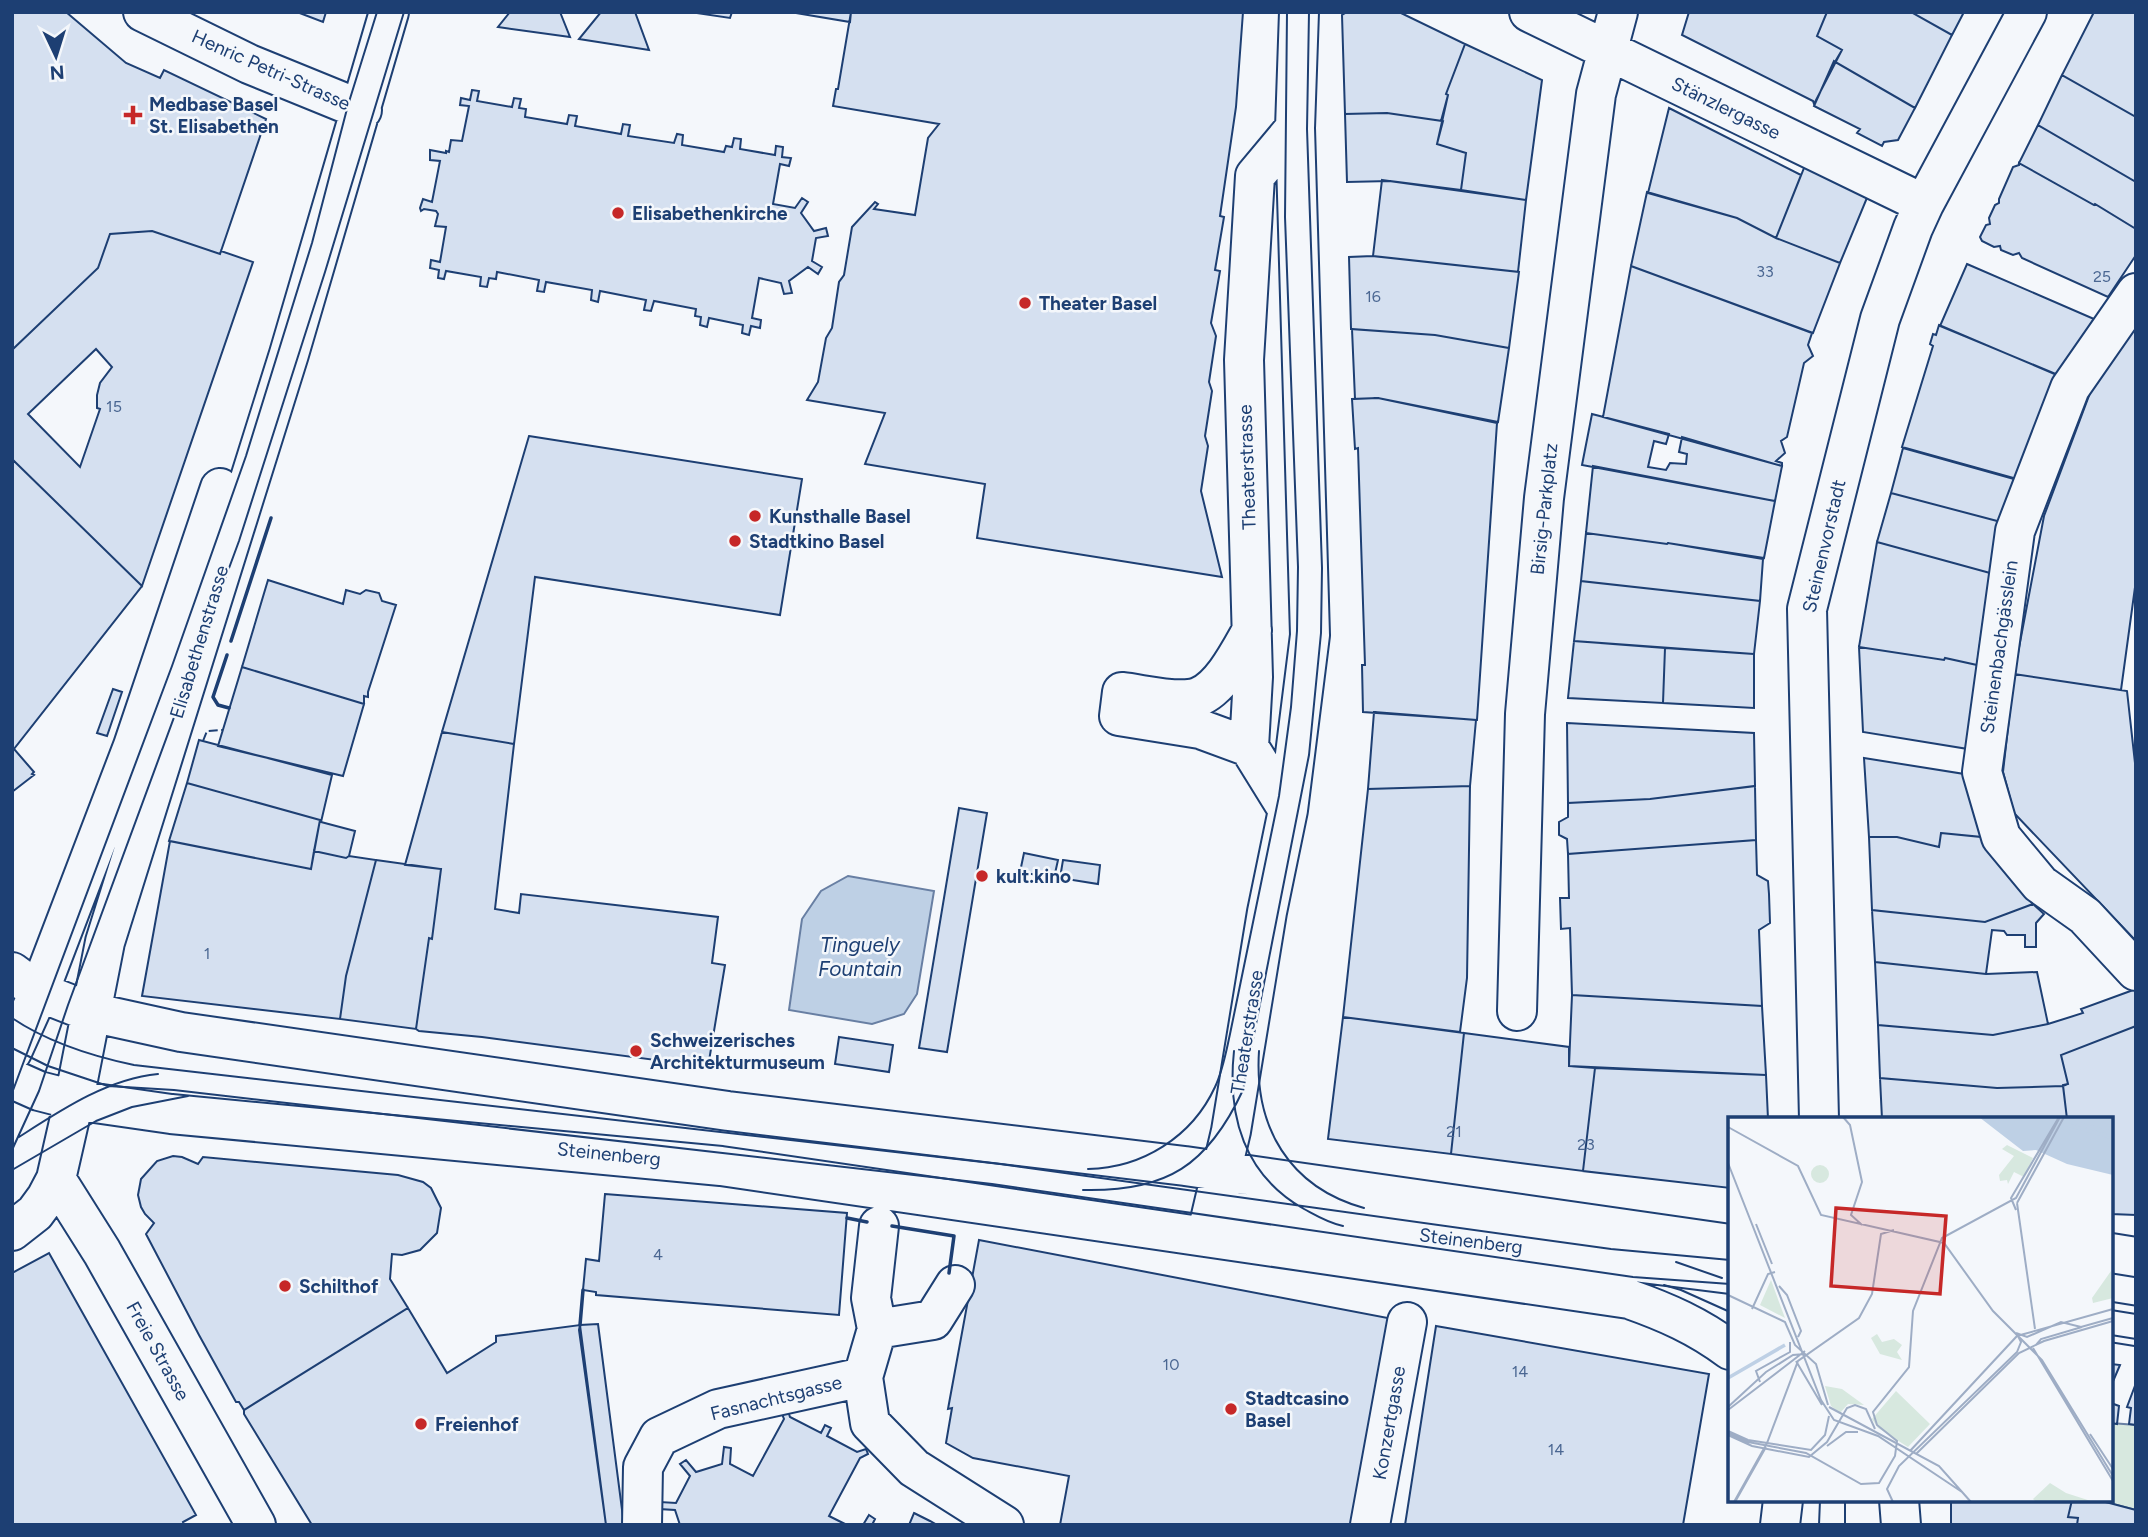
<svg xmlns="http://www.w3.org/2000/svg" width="2148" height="1537" font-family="Figtree,sans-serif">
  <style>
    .green { fill: #d7e8df; stroke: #687fa3; stroke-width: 2 }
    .water { fill: #bed0e5; stroke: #687fa3; stroke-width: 2 }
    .building { fill: #d5e0f0; stroke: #1d3f73; stroke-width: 2; fill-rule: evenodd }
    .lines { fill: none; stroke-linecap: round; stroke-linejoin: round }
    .minor-casing { stroke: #1d3f73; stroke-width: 42 }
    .minor { stroke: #f4f7fb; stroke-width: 38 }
    .tram { stroke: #1d3f73; stroke-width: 2 }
    .fence { stroke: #1d3f73; stroke-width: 2; stroke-dasharray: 9 3.5; stroke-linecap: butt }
    .wall { stroke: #1d3f73; stroke-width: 3.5 }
    .poi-dot { fill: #c62828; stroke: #f4f7fb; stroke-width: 2.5 }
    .labels { text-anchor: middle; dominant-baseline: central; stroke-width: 5; stroke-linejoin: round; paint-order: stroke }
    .number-label { font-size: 16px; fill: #4b6792 }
    .street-label { font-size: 19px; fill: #1d3f73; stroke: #f4f7fb }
    .poi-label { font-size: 19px; font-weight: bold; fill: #1d3f73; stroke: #f4f7fb; text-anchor: start }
    .water-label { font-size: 21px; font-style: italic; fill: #1d3f73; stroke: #f4f7fb }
    .inset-river { fill: none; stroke: #bed0e5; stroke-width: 3.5 }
    .inset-road { fill: none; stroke: #9eadc5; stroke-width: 2 }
    .view { fill: #c62828; fill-opacity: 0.15; stroke: #c62828; stroke-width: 3.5 }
    .inset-edge { fill: none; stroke: #1d3f73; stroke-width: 3.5 }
  </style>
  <rect width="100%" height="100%" fill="#f4f7fb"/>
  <path class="green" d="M2111,1423L2136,1425V1510L2098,1500H2111Z"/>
  <path class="water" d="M848,876L934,891L917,994L904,1014L872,1024L789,1010L802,919L821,891Z"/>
  <path class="building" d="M12,12H66L126,63L160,78L164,70L266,119L220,254L152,231L110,234L98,268L12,350Z
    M297,12H326L323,22Z
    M510,12H560L570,37L498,27Z
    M601,12H635L649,50L579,39Z
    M690,12H732L730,18Z
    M790,12H851L850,22Z
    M851,12H1243L1236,107L1220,216L1224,217L1215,270L1220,271L1211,323L1216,336L1209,382L1212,391L1205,436L1208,446L1201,491L1222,577L977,538L985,484L865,464L885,413L807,400L818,382L826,338L832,328L839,282L844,275L852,227L875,202L878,204L874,209L915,215L928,138L939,124L833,106L836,89H838Z
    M1347,12H1399L1465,44L1446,94L1448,95L1441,121L1387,113L1345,114L1342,15Z
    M1689,12H1827L1817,36L1842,50L1814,104L1813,101L1682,35Z
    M1827,12H1911L1952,35L1915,108L1835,62L1842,50L1817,36Z
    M1911,12H1964L1952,35Z
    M2094,12H2136V117L2062,75Z
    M1465,44L1542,80L1526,200L1461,190L1466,153L1437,144L1448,95L1446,94Z
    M1834,61L1915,108L1898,140L1884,142L1882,146L1857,133L1860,129L1814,106Z
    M2062,75L2136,117V182L2038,125Z
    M472,90L479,91L477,101L512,107L514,98L521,99L519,108L526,109L525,117L567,124L569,115L577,116L575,126L621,134L623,124L630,125L628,136L674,143L677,134L683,135L682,145L724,152L726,146L732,147L734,138L741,139L740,149L775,155L776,146L783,147L782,157L791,158L789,166L780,164L773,204L795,208L802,198L808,202L801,213L814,231L826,228L828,236L816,238L812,261L822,267L818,274L808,267L789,281L792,293L784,294L781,283L759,278L752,318L761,320L760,328L751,326L749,335L742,333L743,325L709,318L707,327L700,325L701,317L695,316L696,309L654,301L651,311L644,310L646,300L600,291L598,302L591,300L592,290L546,282L544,292L537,291L539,280L497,272L496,279L489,278L487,287L480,286L481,277L446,271L444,279L438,278L439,270L430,268L431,260L440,262L446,227L435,226L438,214L436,211L424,209L421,211L420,208L423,199L432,202L440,161L430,160V150L446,153V151L449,152L451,140L462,141L469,106L460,105L461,98L470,100Z
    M1669,108L1801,175L1776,238L1737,218L1648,193Z
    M1387,113L1443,121L1437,144L1466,153L1461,190L1390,181L1347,182L1345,114Z
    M2038,125L2136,182V229L2095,204L2094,205L2019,163Z
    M1806,163L1869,193L1840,263L1776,238Z
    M2019,163L2094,205L2095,204L2136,229V255L2108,297L2022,258L2019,253L2013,255L2001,250L2000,246L1994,247L1982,241L1980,237L1986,225L1990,224L1989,218L1995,205L1999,203V199L2013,167L2019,165Z
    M1382,180L1526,200L1518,272L1373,256Z
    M1647,192L1737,218L1776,238L1840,263L1813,333L1631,266Z
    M152,231L220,254L221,251L253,262L142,586L12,459V350L98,268L110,234ZM96,349L112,367L100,383L97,395V408L100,409L80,467L28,414Z
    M1373,256L1519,272L1509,348L1435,335L1351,329L1349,257Z
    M1967,264L2094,319L2058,375L1940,326Z
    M1631,266L1812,333L1808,345L1813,356L1804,363L1787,437L1781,441L1785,453L1776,461L1782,463V466L1603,417Z
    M2136,324V580L2121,690L2014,674L2044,516L2090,393Z
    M1939,325L2057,375L2017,479L1902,447L1933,346L1930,344L1933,334L1936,335Z
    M1352,329L1435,335L1509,348L1498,422L1378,398L1355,399Z
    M1378,398L1497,423L1477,720L1363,712L1362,665H1365L1358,448L1355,449L1352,399Z
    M1592,414L1669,434L1666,444L1654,441L1648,467L1666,470L1670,463L1686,464L1687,454L1679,452L1682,437L1782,466L1775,501L1582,465Z
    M529,436L802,479L780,615L535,577L514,744L442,732Z
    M1903,448L2014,479L2001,522L1891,493Z
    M13,460L142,586L14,749L34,772L32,774L34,775L12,792Z
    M1593,466L1775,501L1764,558L1668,543L1667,544L1586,533Z
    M1891,493L2001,522L1990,573L1877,542Z
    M1586,533L1667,544L1668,543L1763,559L1760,601L1581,581Z
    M1877,542L1990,573L1977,665L1945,658L1944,660L1859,647Z
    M268,580L343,604L346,590L360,594L366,590L379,593L382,601L396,605L368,692V697L364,696V704L242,667Z
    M1581,581L1760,601L1754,654L1574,641Z
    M1574,641L1665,648L1663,703L1568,698Z
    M1859,647L1944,660L1945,658L1977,665L1968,749L1863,732Z
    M1665,648L1754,654V708L1663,703Z
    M242,667L364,704L343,776L218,746Z
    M2014,674L2127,691L2136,772V941L2014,813L2003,772Z
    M113,689L122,692L107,736L97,733Z
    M1374,712L1476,720L1470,786L1368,789Z
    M1567,723L1754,733L1755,786L1650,799L1568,803Z
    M442,732L514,744L495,909L519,913L521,894L718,917L712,963L725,965L708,1067L482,1037L419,1031L416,1029L429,938L432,939L441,869L405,865Z
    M199,740L332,775L321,822L355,831L349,856L346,858L314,851L320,820L187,783Z
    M1864,758L1964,774L1982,837L1941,833L1939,847L1897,837H1869Z
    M187,783L320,820L311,869L169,841Z
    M1470,786L1467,978L1460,1032L1343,1017L1368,789Z
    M1755,786L1756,840L1568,854L1567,839L1559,835V822L1568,817V803L1650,799Z
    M959,808L987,813L947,1052L919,1048Z
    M1941,833L1982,837L2033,904L1985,922L1872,910L1869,837H1897L1939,847Z
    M1756,840L1757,875L1768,881L1769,894L1770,923L1759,930L1762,1006L1572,995L1570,928L1561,929L1560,898H1569L1568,854Z
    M170,841L311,869L314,851L346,858L349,856L376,860L346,976L340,1019L142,996Z
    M1024,853L1058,860L1054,878L1020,872Z
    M376,860L441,869L432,939L429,938L416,1029L340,1019L346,976Z
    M1063,860L1100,865L1098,884L1060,878Z
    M2033,904L2044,914L2036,923V947H2025V935H2007L2004,931L1992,930L1986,974L1875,962L1872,910L1985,922Z
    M1875,962L1986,974L2037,972L2048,1024L1993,1035L1878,1025Z
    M2136,989V1026L2061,1055L2068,1084L2063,1086L1997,1088L1880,1078L1878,1025L1993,1035L2048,1024L2083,1013L2081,1009Z
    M1572,995L1762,1006L1766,1075L1569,1066Z
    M1343,1017L1464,1033L1451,1154L1328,1139Z
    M2136,1026V1215L2111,1214V1119H2067L2063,1085L2068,1084L2061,1055Z
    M1464,1033L1569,1047V1066L1595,1068L1583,1171L1451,1154Z
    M839,1037L893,1045L889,1072L835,1064Z
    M1595,1068L1766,1075L1768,1119H1730V1188L1583,1171Z
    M1880,1078L1997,1088L2063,1086L2067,1119H1882Z
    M173,1156L182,1157L198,1164L203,1157L398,1175L423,1182L431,1188L441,1208L437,1233L420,1250L402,1255L392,1254L390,1279L408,1308L244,1410L239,1402H236L199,1335L146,1234L154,1223L145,1214L141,1207L138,1195L141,1179L157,1161Z
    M605,1194L847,1213L839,1315L596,1295V1292L583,1290L586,1259L599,1261Z
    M979,1240L1393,1319L1359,1525H1060L1069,1476L973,1458L946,1443L952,1408L948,1409Z
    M49,1253L196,1515L183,1522L184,1525H12V1273Z
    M408,1308L447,1373L496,1342V1336L580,1325L606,1525H312L244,1414V1410Z
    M598,1324L624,1525H606L579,1330L580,1325Z
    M1436,1326L1709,1374L1683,1525H1405Z
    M2111,1364L2120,1365L2111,1386Z
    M2136,1383V1425L2129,1424L2131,1408L2127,1407Z
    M2111,1403L2119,1406L2117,1424L2111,1423Z
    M787,1408L790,1417L821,1433L825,1425L831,1428L827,1436L857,1452L866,1449L868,1454L860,1458L829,1516L847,1525H680L675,1510L659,1509L660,1502L676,1503L690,1476L680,1464L686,1460L696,1472L722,1464L724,1447L731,1448L730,1464L753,1476L784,1419L780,1409Z
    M1951,1500H2072L2068,1517L2078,1518L2077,1525H1951Z
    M2072,1500H2098L2136,1510V1525H2077L2078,1518L2068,1517Z
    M914,1513L930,1521L937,1525H909Z
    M869,1515L875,1519L872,1525H863Z"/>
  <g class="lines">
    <g class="minor-casing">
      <path id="minor" d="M143,12L249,64L362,110
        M1529,12L1924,204
        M2136,293L2070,388L2015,531L1982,772L2001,837L2040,884L2085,916L2136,971
        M1249,747L1200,729L1119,716L1122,692C1142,694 1179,704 1198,697C1222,688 1240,651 1252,630
        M1288,810L1249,747L1253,677L1244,360L1255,176L1295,128
        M12,972L39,992L90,1012L181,1032L728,1111L1185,1166L1730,1244
        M1517,1011L1525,714L1544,498L1596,94L1618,12
        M12,1052L39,992L133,746L220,488
        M12,1079L39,1091L74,1100L171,1114L721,1166L1629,1299C1666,1312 1698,1326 1730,1350
        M1819,1119L1807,609L1880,319L1913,228L1924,204L2027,12
        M56,1179L102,1252L256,1525
        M1213,1209L1730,1274
        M12,1231L35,1213L46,1198L56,1179L74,1100L105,942L289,354L389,12
        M1206,1237L1231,1131L1267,912L1288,810L1310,635L1295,128L1299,12
        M2111,1253L2136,1257
        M2111,1322L2136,1326
        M877,1329L933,1320L955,1285
        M863,1377L870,1423L914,1468L1004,1525
        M1899,1500L1901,1525
        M642,1525L643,1467L659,1437L718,1409L863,1377L877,1329L871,1298L879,1226
        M1370,1525L1407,1322
        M1780,1525L1783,1500"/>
    </g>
    <use href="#minor" class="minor"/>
    <path class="tram" d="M12,1018C49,1043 91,1056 134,1065L1000,1164L1611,1249L1730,1260
      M12,1048L48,1066L108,1086L174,1090L992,1184L1633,1277L1730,1284
      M1234,1051C1227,1116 1244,1175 1304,1209C1317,1216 1328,1223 1343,1226
      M1259,1051C1254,1127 1289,1187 1364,1208
      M12,1093L172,666L246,456L312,243L348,105L377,12
      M19,1137C61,1110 107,1079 158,1074
      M12,1150L39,1091L68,1005L239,541L325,272L404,12
      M1088,1169C1142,1168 1192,1137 1215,1087C1223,1070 1226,1052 1230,1034L1279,796L1291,707L1297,631L1298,567L1285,217L1287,12
      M12,1170L96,1121L132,1107L188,1096
      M1083,1190C1167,1192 1208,1165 1243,1090L1309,755L1321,633L1322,568L1307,129L1309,12
      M1676,1262L1722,1278
      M1664,1285L1681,1290L1730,1312
      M2111,1310L2136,1314
      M2111,1335L2136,1339
      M1819,1525L1820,1500
      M1845,1525V1500"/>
    <path class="fence" d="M203,741L207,731L223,730"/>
    <path class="wall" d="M231,641L271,518
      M227,655L213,697L218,705L229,708
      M847,1218L867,1222
      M892,1226L954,1236L949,1273
      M580,1325L583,1290"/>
  </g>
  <g class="poi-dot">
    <path d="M129.5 104.5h7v7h7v7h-7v7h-7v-7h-7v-7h7z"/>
    <circle cx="618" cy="213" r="7"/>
    <circle cx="1025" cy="303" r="7"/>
    <circle cx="755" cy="516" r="7"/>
    <circle cx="735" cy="541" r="7"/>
    <circle cx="982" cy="876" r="7"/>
    <circle cx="636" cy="1051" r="7"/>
    <circle cx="285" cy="1286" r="7"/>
    <circle cx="1231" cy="1409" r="7"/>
    <circle cx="421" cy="1424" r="7"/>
  </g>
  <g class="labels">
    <g class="number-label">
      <text x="1765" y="271">33</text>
      <text x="2102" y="276">25</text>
      <text x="1373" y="296">16</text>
      <text x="114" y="406">15</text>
      <text x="207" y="953">1</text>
      <text x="1454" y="1131">21</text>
      <text x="1586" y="1144">23</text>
      <text x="658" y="1254">4</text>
      <text x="1171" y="1364">10</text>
      <text x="1520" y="1371">14</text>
      <text x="1556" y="1449">14</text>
    </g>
    <g class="street-label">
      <text transform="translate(271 70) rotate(24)">Henric Petri-Strasse</text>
      <text transform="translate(1726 108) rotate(26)">Stänzlergasse</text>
      <text transform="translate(1247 467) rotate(-92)">Theaterstrasse</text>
      <text transform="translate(1544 509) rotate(-84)">Birsig-Parkplatz</text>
      <text transform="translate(1824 546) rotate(-77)">Steinenvorstadt</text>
      <text transform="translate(199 642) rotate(-73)">Elisabethenstrasse</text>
      <text transform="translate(1999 647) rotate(-82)">Steinenbachgässlein</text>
      <text transform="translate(1247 1032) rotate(-81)">Theaterstrasse</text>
      <text transform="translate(609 1154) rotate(6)">Steinenberg</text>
      <text transform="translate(1471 1241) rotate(7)">Steinenberg</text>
      <text transform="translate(158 1351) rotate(61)">Freie Strasse</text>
      <text transform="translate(776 1398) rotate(-14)">Fasnachtsgasse</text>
      <text transform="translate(1389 1423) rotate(-80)">Konzertgasse</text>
    </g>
    <g class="poi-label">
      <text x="149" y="104">Medbase Basel<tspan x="149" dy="22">St. Elisabethen</tspan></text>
      <text x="632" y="213">Elisabethenkirche</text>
      <text x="1039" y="303">Theater Basel</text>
      <text x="769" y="516">Kunsthalle Basel</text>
      <text x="749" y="541">Stadtkino Basel</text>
      <text x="996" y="876">kult.kino</text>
      <text x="650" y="1040">Schweizerisches<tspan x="650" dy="22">Architekturmuseum</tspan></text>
      <text x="299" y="1286">Schilthof</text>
      <text x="1245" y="1398">Stadtcasino<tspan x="1245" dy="22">Basel</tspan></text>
      <text x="435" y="1424">Freienhof</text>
    </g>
    <g class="water-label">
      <text x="860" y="944">Tinguely<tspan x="860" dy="24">Fountain</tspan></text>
    </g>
  </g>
  <g transform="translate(1728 1117)">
    <rect width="385" height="385" fill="#f4f7fb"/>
    <path d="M279,28L305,41L296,60L286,55L280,67L279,63L272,64L271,58L286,39L274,32ZM83 57a9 9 0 1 1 18 0a9 9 0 1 1-18 0ZM383,154L385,181L365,186L364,181ZM43,163L51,185L57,201L32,188ZM149,217L154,225L166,222L174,228L169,235L174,243L152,237L143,221ZM97,269L114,272L136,288L120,287L112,296L103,289ZM168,274L202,307L180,330L150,311L144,302ZM322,366L338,376L366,385H308L305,382Z" fill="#d7e8df"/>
    <path d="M251,0H385V58L339,47L308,33L295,34Z" fill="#bed0e5"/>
    <path class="inset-river" d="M337,3L385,16M336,7L385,21M0,261L57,228"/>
    <path class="inset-road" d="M115,0L122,8L134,65L123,98L134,108M0,10L70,49L93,98L216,126L265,194L314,243L385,359M0,46L93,283L106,303L150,319L234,375M289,86L307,212M289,86L336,0M288,93L283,81L331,0M28,107L44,147M51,169L59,178L73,214L70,220M0,178L57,205L67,228L88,247L100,288M24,192L40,157L47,155M288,216L299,220L333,205L353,210L385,201M308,228L313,222L354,210M305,231L385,364M68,244L94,288M32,265L28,254L62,235V225M0,290L38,255L65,238L77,237M101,290L211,349L243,385M0,293L77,234M0,314L20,323L83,333L97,318L101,299M0,316L20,325L78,336L133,367L151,366L167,339L169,324L149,308L145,295L181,250L185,194L214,121L288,81L332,0M362,317L385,352M0,318L24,329L81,340L99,325L119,291L127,288L138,292L147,312M99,329L118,315H130M182,334L289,219L385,192M188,337L291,236L316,224L385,204M6,385L39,326L70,244L131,201L144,177L153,117L166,113M7,385L38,330M165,385L159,372L171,349L289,235L293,225L289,217"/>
    <path class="view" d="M108,91L218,99L212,177L103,169Z"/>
    <rect width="385" height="385" class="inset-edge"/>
  </g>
  <rect width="2148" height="1537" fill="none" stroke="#1d3f73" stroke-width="28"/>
  <g transform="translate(56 56) rotate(176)" stroke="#f4f7fb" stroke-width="5" paint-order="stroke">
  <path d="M0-5L12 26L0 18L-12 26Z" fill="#1d3f73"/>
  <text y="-10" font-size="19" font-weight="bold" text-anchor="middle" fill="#1d3f73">N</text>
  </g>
</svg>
